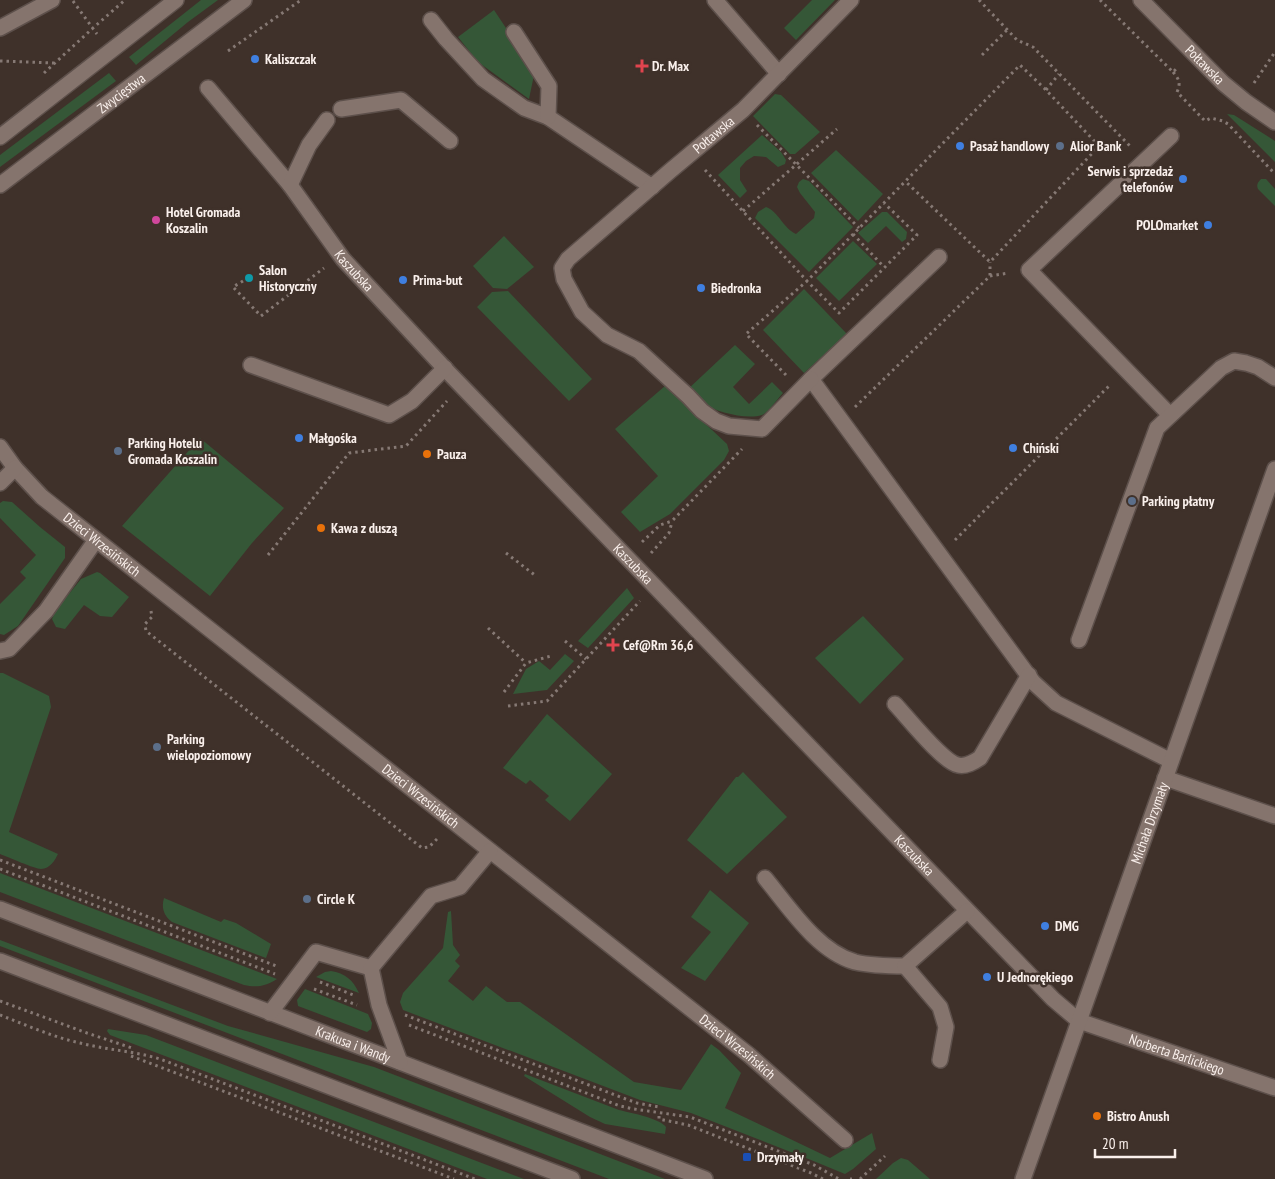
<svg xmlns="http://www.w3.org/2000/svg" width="1275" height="1179" font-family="'PT Sans Narrow',sans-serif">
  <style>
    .green { fill: #355737 }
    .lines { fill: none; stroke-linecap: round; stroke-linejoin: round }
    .minor-casing { stroke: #5d504b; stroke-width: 18 }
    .path { stroke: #867974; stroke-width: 3; stroke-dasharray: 2.5 4; stroke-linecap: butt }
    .minor { stroke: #85746d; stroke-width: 15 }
    .shop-dot { fill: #3f7fe0; stroke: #3f312a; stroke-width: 2 }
    .health-dot { fill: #e0444e; stroke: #3f312a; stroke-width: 2 }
    .service-dot { fill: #5c6f8a; stroke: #3f312a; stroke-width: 2 }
    .hotel-dot { fill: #d1479c; stroke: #3f312a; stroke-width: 2 }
    .culture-dot { fill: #0f9aa8; stroke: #3f312a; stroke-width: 2 }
    .food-dot { fill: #e8710a; stroke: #3f312a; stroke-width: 2 }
    .transit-dot { fill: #1a4fb4; stroke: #3f312a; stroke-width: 2 }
    .labels { text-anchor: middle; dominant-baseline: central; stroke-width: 5; stroke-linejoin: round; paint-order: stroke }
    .poi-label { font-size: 14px; font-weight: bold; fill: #faf0ec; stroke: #3f312a; text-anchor: start }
    .street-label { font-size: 14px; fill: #faf0ec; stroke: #3f312a }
  </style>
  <rect width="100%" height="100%" fill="#3f312a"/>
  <path class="green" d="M201,0H218L188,22L136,65L129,57Z
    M812,0H835L796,40L784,28Z
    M494,10L512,37L534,75L529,99L478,62L458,37Z
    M109,73L116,81L0,167V155Z
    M775,94L781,95L820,132L795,154H790L753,116Z
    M1227,114L1234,115L1275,141V162Z
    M762,135L781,152L786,160L785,164L778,167L766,157L754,156L746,161L740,168V180L747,191L740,198L718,175Z
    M836,150L883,194L858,221L811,173Z
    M803,179L809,181L853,227L809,272L755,218L758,212L766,207C779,212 783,228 796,234L814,218L815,212L800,193L797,187L799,182Z
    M1261,179H1266L1275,189V206L1258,189C1256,185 1258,182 1261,179Z
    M882,212H887L907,232L906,239L902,242L886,226L868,243L858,233Z
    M504,236L534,267L507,289L493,288L473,266Z
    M853,241L877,264L839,301L816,278Z
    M804,289L847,334L804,373L763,330Z
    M508,291L592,379L569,401L477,307L492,292Z
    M735,345L755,364L733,387L749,404L772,382L783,393C778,398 769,412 762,415C746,420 716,412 702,403C697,399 692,394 687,390Z
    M665,386L727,444L729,451L724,460L670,514L640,532L621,512L658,476L615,429Z
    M200,438L284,508L252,543L210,596L122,526Z
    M3,501L12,502L40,527L65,547V558L18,626L4,635L0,634V604L26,578L20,572L36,555L0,518V503Z
    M97,572L100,573L129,597L112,617L100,616L84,605L65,629L56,627L52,619L56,610L81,579Z
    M627,588L634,598L588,648L578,641Z
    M863,616L904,659L860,704L815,658Z
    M565,654L574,661L547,690L513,694L526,669L539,661L550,670Z
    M0,673H3L49,696L51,707L9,832L58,854C55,860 50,869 41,869C35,869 8,857 0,854Z
    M547,714L612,774L570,821L545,800L549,796L530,780L526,784L503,768Z
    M743,772L787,817L727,874L687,840L736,777H738Z
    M0,873L277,979C266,986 257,988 244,985L0,892Z
    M710,890L749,923L705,981L681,968L711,932L691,917Z
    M164,898L221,922L224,919L236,923L271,944L266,958L172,922C164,916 161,908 164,898Z
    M451,911L453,945L460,955L455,961L460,966L448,981L473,1001L486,986L507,1002H520L634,1082L681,1090L711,1044L719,1050L741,1073L725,1108L830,1158L872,1133L876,1149L853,1169L845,1174L811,1160L691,1113L640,1100L403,1010L400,1002L403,993L443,948L448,912Z
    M0,940L228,1026L374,1067L665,1179H609L0,946Z
    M331,971C345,973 353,980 359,993L316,977L325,972Z
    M305,989L368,1014L372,1023L371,1029L367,1032L298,1006L297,1000Z
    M108,1029L146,1035L524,1179H487L110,1035L107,1031Z
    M525,1074L619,1110C631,1113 659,1118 666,1127L665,1134L605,1124L590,1117L524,1076Z
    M901,1158L908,1160L930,1179H876L893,1163Z"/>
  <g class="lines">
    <g class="minor-casing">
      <g id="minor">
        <path d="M715,0L779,74"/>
        <path id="s1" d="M1141,0L1223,83L1246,102L1275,122"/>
        <path d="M431,20L446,39L483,79L524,108L548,117L652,187"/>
        <path d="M0,28L52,0"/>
        <path d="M514,32L549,86L548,117"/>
        <path id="s2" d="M208,88L290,185L343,259L449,373L1053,999L1079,1021L1275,1088"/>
        <path d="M341,109L401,100L450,141"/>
        <path d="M0,137L176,0"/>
        <path id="s3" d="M0,185L244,0"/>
        <path d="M290,185L309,145L327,120"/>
        <path d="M939,257L811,379L1033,682L1056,703L1171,761"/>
        <path d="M251,365L389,415L412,401L445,368"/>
        <path id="s4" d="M811,379L762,429L729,426L716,421L702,411L688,396L639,351L607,335L582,312L564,279L562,268L568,259L670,171L743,110L851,0"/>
        <path d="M1170,415L1029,270L1171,136"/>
        <path id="s5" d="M0,447L15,468L42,497L749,1055L845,1140"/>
        <path d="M0,483L15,468"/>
        <path d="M1079,640L1157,428L1221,368L1234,361L1246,363L1258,367L1275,378"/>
        <path d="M0,651L9,649L46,611L96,540"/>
        <path d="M895,704C908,718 943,762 958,765C966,767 974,762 980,758L1029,675"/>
        <path d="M1165,778L1275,816"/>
        <path d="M765,878C789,907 817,951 855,962C872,966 889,966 905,966L967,911"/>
        <path id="s6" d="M0,909L705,1179"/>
        <path d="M0,961L572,1179"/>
        <path d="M905,966L940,1007L946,1027L940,1060"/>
        <path d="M270,1013L316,952L371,968"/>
        <path d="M400,1062L379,1005L371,968L431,896L460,887L490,851"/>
        <path id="s7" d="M1023,1179L1275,469"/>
      </g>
    </g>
    <path class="path" d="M979,0L1017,40L1033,47L1130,146
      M1100,0L1173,72L1178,67
      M73,1L97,34
      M228,51L301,0
      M982,55L1007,30
      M0,61L54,63
      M1173,72C1179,79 1181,83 1177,92L1205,121L1211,118L1223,121L1228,124L1275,174
      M44,73L93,28L125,0
      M1254,83L1275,52
      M1046,90L1059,74
      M757,125L859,228
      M705,170L807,281L839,313L917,235L884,203
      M743,211L837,129
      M853,234L884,267
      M990,276L1009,273
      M243,281L233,287L261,316L324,268
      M786,375L746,334L807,281L1020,65L1046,90L1099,146L990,262L905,181
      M855,407L990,276V262
      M955,540L1111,384
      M642,542L660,525L672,521L742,449
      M506,553L536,576
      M651,553L669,533L672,522
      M268,555L349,453L406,446L447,401
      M151,611L152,617L145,624L146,631L422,848L429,847L439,837
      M488,628L526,663
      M565,641L586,659
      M504,692L526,663L551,656
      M508,706L547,701L640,601
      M0,860L279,967
      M0,869L275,974
      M320,982L356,996
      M314,989L357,1005
      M0,1001L87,1033L132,1048
      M0,1015C26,1025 53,1037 80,1043C107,1050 134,1051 160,1059L475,1179
      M405,1015L623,1098L637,1103L659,1107V1108
      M409,1025L620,1106L634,1109L690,1117L814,1165L839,1179
      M131,1056L454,1179
      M659,1116V1119L688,1125L811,1173L823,1179
      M850,1179H852
      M860,1179L885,1156"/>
    <use href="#minor" class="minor"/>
  </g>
  <g class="shop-dot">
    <circle cx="255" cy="59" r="5"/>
    <circle cx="960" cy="146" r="5"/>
    <circle cx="1183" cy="179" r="5"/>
    <circle cx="1208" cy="225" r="5"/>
    <circle cx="403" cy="280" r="5"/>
    <circle cx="701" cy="288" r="5"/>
    <circle cx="299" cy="438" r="5"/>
    <circle cx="1013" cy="448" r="5"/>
    <circle cx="1045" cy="926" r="5"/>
    <circle cx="987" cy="977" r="5"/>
  </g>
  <g class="health-dot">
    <path d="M639.5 58.5h5v5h5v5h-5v5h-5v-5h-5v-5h5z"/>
    <path d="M610.5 637.5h5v5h5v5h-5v5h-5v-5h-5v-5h5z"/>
  </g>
  <g class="service-dot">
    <circle cx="1060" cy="146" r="5"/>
    <circle cx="118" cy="451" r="5"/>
    <circle cx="1132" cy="501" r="5"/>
    <circle cx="157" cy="747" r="5"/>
    <circle cx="307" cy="899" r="5"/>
  </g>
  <circle class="hotel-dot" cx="156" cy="220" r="5"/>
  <circle class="culture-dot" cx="249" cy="278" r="5"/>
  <g class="food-dot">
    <circle cx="427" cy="454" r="5"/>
    <circle cx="321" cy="528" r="5"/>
    <circle cx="1097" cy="1116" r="5"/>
  </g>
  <rect class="transit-dot" x="742" y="1152" width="10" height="10" rx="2.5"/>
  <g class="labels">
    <g class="poi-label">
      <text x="265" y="59">Kaliszczak</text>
      <text x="652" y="66">Dr. Max</text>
      <text x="970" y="146">Pasaż handlowy</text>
      <text x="1070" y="146">Alior Bank</text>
      <text x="1173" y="171" text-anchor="end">Serwis i sprzedaż<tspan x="1173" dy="16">telefonów</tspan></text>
      <text x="166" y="212">Hotel Gromada<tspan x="166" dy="16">Koszalin</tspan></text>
      <text x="1198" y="225" text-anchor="end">POLOmarket</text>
      <text x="259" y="270">Salon<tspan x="259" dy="16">Historyczny</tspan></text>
      <text x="413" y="280">Prima-but</text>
      <text x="711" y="288">Biedronka</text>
      <text x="309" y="438">Małgośka</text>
      <text x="128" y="443">Parking Hotelu<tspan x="128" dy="16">Gromada Koszalin</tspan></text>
      <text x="1023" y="448">Chiński</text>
      <text x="437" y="454">Pauza</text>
      <text x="1142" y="501">Parking płatny</text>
      <text x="331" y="528">Kawa z duszą</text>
      <text x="623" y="645">Cef@Rm 36,6</text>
      <text x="167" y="739">Parking<tspan x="167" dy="16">wielopoziomowy</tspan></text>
      <text x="317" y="899">Circle K</text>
      <text x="1055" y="926">DMG</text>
      <text x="997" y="977">U Jednorękiego</text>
      <text x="1107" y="1116">Bistro Anush</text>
      <text x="757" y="1157">Drzymały</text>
    </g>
    <g class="street-label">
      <text stroke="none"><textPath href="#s1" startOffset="91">Połtawska</textPath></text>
      <text stroke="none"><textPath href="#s3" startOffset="152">Zwycięstwa</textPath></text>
      <text stroke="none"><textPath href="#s4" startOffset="542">Połtawska</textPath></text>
      <text stroke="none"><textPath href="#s2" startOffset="234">Kaszubska</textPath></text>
      <text stroke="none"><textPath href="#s5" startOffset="142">Dzieci Wrzesińskich</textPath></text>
      <text stroke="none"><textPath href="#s2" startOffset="639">Kaszubska</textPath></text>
      <text stroke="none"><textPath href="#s5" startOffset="548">Dzieci Wrzesińskich</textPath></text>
      <text stroke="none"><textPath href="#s7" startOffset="378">Michała Drzymały</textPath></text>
      <text stroke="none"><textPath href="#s2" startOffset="1044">Kaszubska</textPath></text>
      <text stroke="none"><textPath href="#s6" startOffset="378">Krakusa i Wandy</textPath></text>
      <text stroke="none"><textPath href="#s5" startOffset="952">Dzieci Wrzesińskich</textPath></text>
      <text stroke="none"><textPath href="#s2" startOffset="1381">Norberta Barlickiego</textPath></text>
    </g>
  </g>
  <path d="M1095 1149v8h80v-8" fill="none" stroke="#faf0ec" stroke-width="2.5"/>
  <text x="1102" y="1149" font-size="15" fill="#faf0ec" stroke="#3f312a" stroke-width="4" paint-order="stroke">20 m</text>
</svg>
